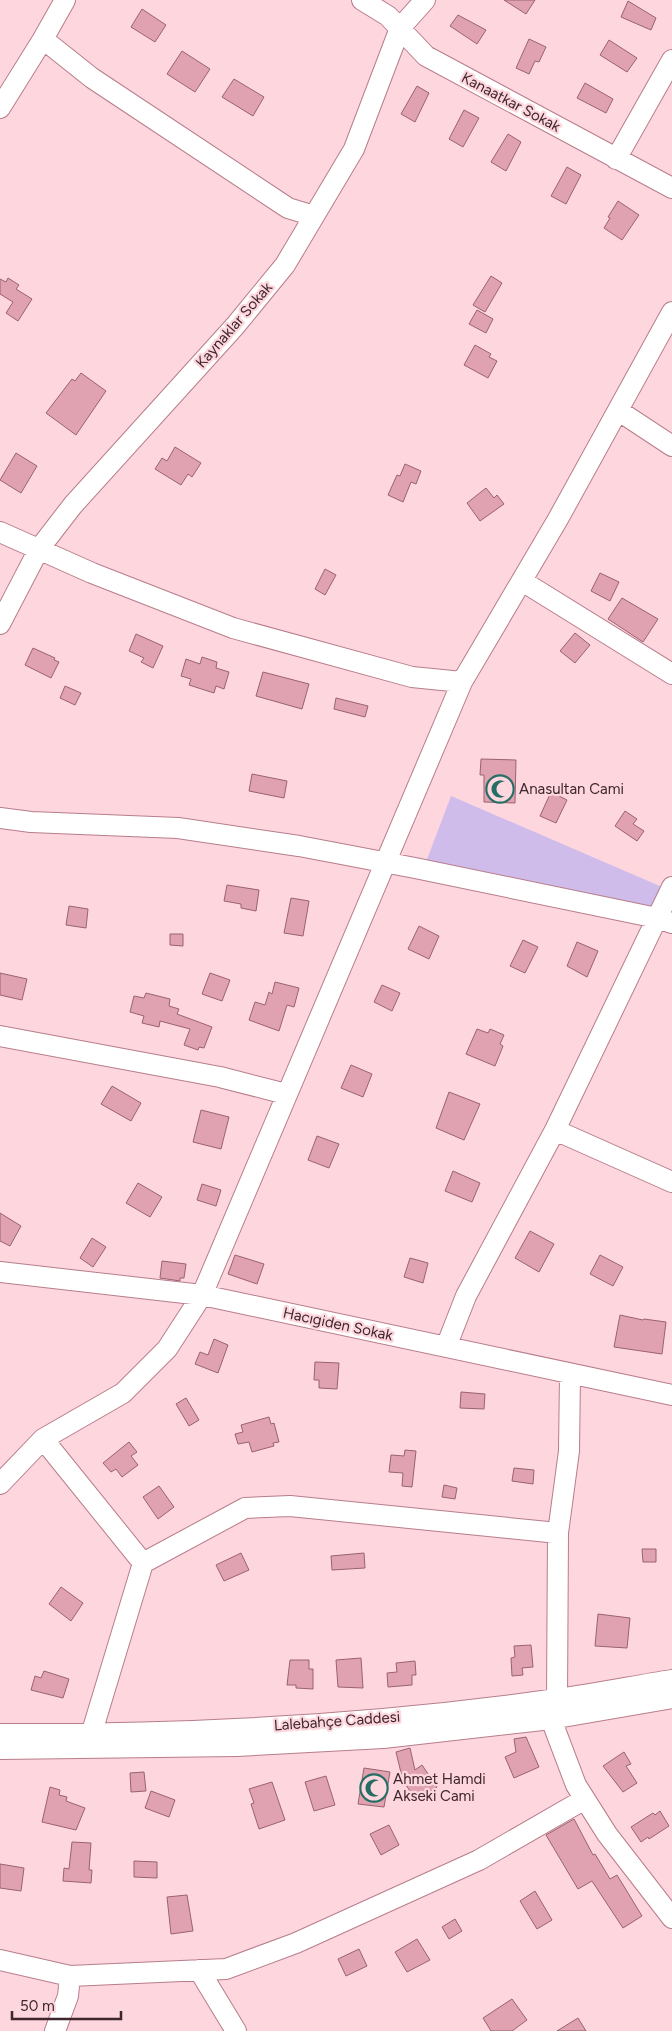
<svg xmlns="http://www.w3.org/2000/svg" width="672" height="2031" font-family="Figtree,sans-serif">
  <style>
    .green { fill: #cfbceb }
    .building { fill: #e0a2b0; stroke: #9a6270 }
    .lines { fill: none; stroke-linecap: round; stroke-linejoin: round }
    .minor-casing { stroke: #b87d8b; stroke-width: 22 }
    .minor { stroke: #fff; stroke-width: 20 }
    .labels { text-anchor: middle; dominant-baseline: central; stroke-width: 4.5; stroke-linejoin: round; paint-order: stroke }
    .street-label { font-size: 15px; fill: #3f262c; stroke: #fdd6de }
    .poi-label { font-size: 15px; fill: #3f262c; stroke: #fdd6de; text-anchor: start }
  </style>
  <rect width="100%" height="100%" fill="#fdd6de"/>
  <path class="green" d="M451,796L669,890L659,909L426,862Z"/>
  <path class="building" d="M504,0H535L526,14Z
    M628,1L656,18L651,30L621,17Z
    M142,9L166,25L155,42L131,27Z
    M458,15L486,30L477,44L450,26Z
    M529,39L546,47L539,62L535,61L529,74L516,68Z
    M609,40L637,58L627,72L600,55Z
    M182,51L210,69L195,92L167,74Z
    M234,79L264,97L253,116L222,97Z
    M585,83L613,99L606,113L577,98Z
    M417,86L429,93L415,122L401,114Z
    M464,110L479,118L463,147L449,139Z
    M508,134L521,142L506,171L491,162Z
    M567,167L581,175L566,204L551,196Z
    M618,201L639,215L622,240L604,228L610,218L608,217Z
    M491,276L502,283L485,312L473,305Z
    M8,278L19,285L16,289L32,299L18,321L6,313L13,302L0,294V279L6,282Z
    M477,310L493,319L486,333L469,324Z
    M475,345L491,354L489,357L497,361L488,378L464,365Z
    M81,373L106,391L76,435L46,413L72,379L75,381Z
    M175,447L201,463L192,477L188,474L181,485L155,469L162,458L167,461Z
    M16,453L37,466L21,493L0,480Z
    M405,464L421,471L416,484L411,482L403,502L388,495L397,475L400,476Z
    M486,488L494,498L497,495L504,504L480,521L467,503Z
    M325,569L336,575L325,595L315,589Z
    M600,573L619,582L610,601L591,591Z
    M622,598L658,619L643,642L608,619Z
    M575,633L590,645L575,663L560,651Z
    M136,634L163,646L153,668L141,662L144,658L129,651Z
    M33,648L55,658L54,660L59,662L51,678L25,665Z
    M202,657L217,662L216,668L229,672L224,689L216,686L214,693L189,685L191,679L181,676L186,659L200,664Z
    M263,672L309,684L302,709L256,696Z
    M65,686L81,693L75,705L60,698Z
    M336,698L368,706L365,717L334,709Z
    M481,759L516,760L515,803L484,802V775H480Z
    M252,774L287,781L284,798L249,791Z
    M551,792L567,800L556,823L540,816Z
    M625,811L637,819L633,824L644,831L637,841L615,826Z
    M227,885L259,890L256,911L241,908V904L224,901Z
    M291,898L309,901L303,936L284,933Z
    M69,906L88,909L86,928L66,925Z
    M419,926L439,936L429,959L408,949Z
    M170,934H183V946L170,945Z
    M523,940L538,947L525,973L510,966Z
    M577,942L598,951L587,977L567,966Z
    M0,973L27,979L22,1000L0,995Z
    M210,973L230,980L222,1001L202,994Z
    M275,982L299,988L294,1007L287,1005L279,1031L249,1020L255,1002L265,1005L269,992L272,994Z
    M382,985L400,993L392,1011L374,1002Z
    M146,993L170,999L169,1006L179,1009L177,1014L212,1027L204,1048L199,1047L198,1050L184,1045L190,1029L160,1021L159,1027L142,1023L144,1016L130,1012L134,996L144,998Z
    M477,1029L488,1033L490,1029L504,1035L500,1044L503,1046L495,1066L466,1054Z
    M351,1065L372,1074L363,1097L341,1088Z
    M112,1086L141,1103L131,1121L101,1104Z
    M449,1092L480,1104L464,1140L436,1128Z
    M201,1110L229,1117L221,1149L193,1142Z
    M317,1136L339,1144L329,1168L308,1160Z
    M453,1171L480,1183L472,1202L445,1191Z
    M138,1183L162,1197L150,1217L126,1203Z
    M202,1184L221,1190L216,1206L197,1200Z
    M0,1213L21,1226L10,1246L0,1241Z
    M530,1231L554,1244L539,1272L515,1258Z
    M92,1238L106,1247L93,1267L80,1258Z
    M235,1255L264,1264L257,1284L228,1274Z
    M600,1255L623,1267L613,1286L590,1274Z
    M410,1258L428,1263L423,1283L404,1277Z
    M162,1261L186,1264L184,1278H180V1281L160,1278Z
    M620,1315L643,1320L644,1319L666,1322L662,1354L614,1347Z
    M214,1339L228,1345L218,1373L195,1364L200,1352L208,1355Z
    M315,1362L339,1363L337,1389L319,1388V1380H314Z
    M461,1392L485,1394L484,1409L460,1408Z
    M186,1398L199,1420L189,1426L176,1404Z
    M269,1417L271,1424L274,1423L279,1442L273,1443L274,1446L252,1452L249,1442L238,1444L235,1434L243,1432L241,1425Z
    M129,1442L137,1452L131,1456L138,1465L122,1477L116,1469L111,1472L103,1463Z
    M405,1450L416,1451L412,1487L402,1486L403,1473L389,1472L391,1455L404,1456Z
    M514,1468L534,1470L533,1484L512,1481Z
    M444,1485L457,1488L455,1499L442,1497Z
    M159,1486L174,1507L158,1519L143,1497Z
    M642,1549H656V1562H643Z
    M241,1553L249,1570L224,1581L216,1565Z
    M364,1553L365,1568L332,1570L331,1556Z
    M61,1587L83,1603L71,1621L49,1604Z
    M598,1614L630,1618L627,1648L595,1646Z
    M531,1645L533,1667L522,1668L523,1675L512,1676L511,1658L515,1657L514,1646Z
    M361,1658L363,1688L338,1687L336,1660Z
    M290,1660H309V1669H313V1689L296,1688V1685H287Z
    M415,1661L416,1675H412V1685L388,1687L387,1673L397,1672L396,1663Z
    M44,1671L69,1679L63,1698L31,1690L35,1676L41,1678Z
    M526,1737L539,1767L514,1778L505,1757L516,1752L514,1739Z
    M410,1748L415,1770L422,1765L437,1787L417,1801L403,1781L396,1752Z
    M624,1752L631,1764L626,1766L637,1783L623,1792L603,1766Z
    M364,1768L390,1772L384,1807L358,1804Z
    M144,1772L146,1791L131,1792L130,1773Z
    M326,1776L335,1805L314,1811L305,1782Z
    M272,1782L285,1820L259,1829L251,1804L254,1803L249,1789Z
    M50,1787L60,1790L59,1795L67,1797L66,1801L85,1808L76,1830L42,1822Z
    M151,1791L175,1800L169,1817L145,1808Z
    M660,1811L669,1826L649,1839L648,1837L641,1842L631,1827L653,1813L655,1815Z
    M574,1819L593,1855L595,1854L610,1879L617,1875L642,1916L623,1928L592,1881L578,1889L546,1835Z
    M389,1825L399,1845L381,1855L370,1834Z
    M72,1842L91,1843L89,1870H92L91,1883L63,1881L64,1868L69,1869Z
    M134,1861L157,1862V1878L134,1877Z
    M0,1864L24,1868L21,1891L0,1888Z
    M535,1891L552,1920L537,1929L520,1901Z
    M187,1895L193,1931L171,1934L167,1897Z
    M455,1919L462,1931L449,1939L442,1927Z
    M417,1939L430,1960L407,1972L395,1952Z
    M359,1949L367,1966L346,1976L338,1959Z
    M512,1999L527,2020L512,2031H491L483,2018Z
    M578,2018L586,2031H557Z"/>
  <g class="lines">
    <g class="minor-casing">
      <path id="minor" d="M65,0L43,39L92,78L288,208L314,216
        M362,0L388,16L426,56L672,188
        M0,108L43,39
        M616,159L672,60
        M619,411L672,446
        M0,532L92,573L233,628L412,677L462,682
        M522,581L672,674
        M0,624L39,549L73,505L235,326L285,265L354,149L400,28L425,0
        M0,818L31,822L178,828L299,846L415,868L657,918L672,923
        M672,887L555,1130L672,1182
        M0,1036L220,1077L286,1094
        M0,1272L202,1295L672,1395
        M446,1347L466,1296L555,1130
        M43,1439L143,1563L245,1508L290,1506L558,1533
        M0,1484L43,1439L123,1393L167,1349L202,1295L462,682L558,519L672,312
        M557,1699L558,1533L569,1451L570,1375
        M551,1719L576,1785L607,1834L672,1918
        M0,1734C185,1735 373,1725 557,1699C595,1694 634,1686 672,1680
        M91,1735L143,1563
        M0,1749L237,1746L383,1738L551,1719L672,1698
        M0,1960L70,1976
        M199,1970L236,2031
        M55,2031L68,1996L70,1976L226,1969L296,1943L479,1860L585,1799"/>
    </g>
    <use href="#minor" class="minor"/>
  </g>
  <defs>
    <g id="mosque-ring" transform="scale(1.4375)"><circle r="9.5" fill="#fdd6de" stroke="#266e65" stroke-width="1.5"/><path d="M3.5-4.9A6 6 0 1 0 3.5 4.9A5 5 0 1 1 3.5-4.9Z" fill="#266e65"/></g>
  </defs>
  <g fill-rule="evenodd">
    <use href="#mosque-ring" x="500" y="789"/>
    <use href="#mosque-ring" x="374" y="1788"/>
  </g>
  <g class="labels">
    <g class="street-label">
      <text transform="translate(511 102) rotate(28)">Kanaatkar Sokak</text>
      <text transform="translate(234 325) rotate(-49)">Kaynaklar Sokak</text>
      <text transform="translate(338 1324) rotate(12)">Hacıgiden Sokak</text>
      <text transform="translate(337 1721) rotate(-4)">Lalebahçe Caddesi</text>
    </g>
    <g class="poi-label">
      <text x="519" y="789">Anasultan Cami</text>
      <text x="393" y="1779">Ahmet Hamdi<tspan x="393" dy="17">Akseki Cami</tspan></text>
    </g>
  </g>
  <path d="M12 2011v8h109v-8" fill="none" stroke="#3f262c" stroke-width="2.5"/>
  <text x="20" y="2011" font-size="15" fill="#3f262c" stroke="#fdd6de" stroke-width="4" paint-order="stroke">50 m</text>
</svg>
